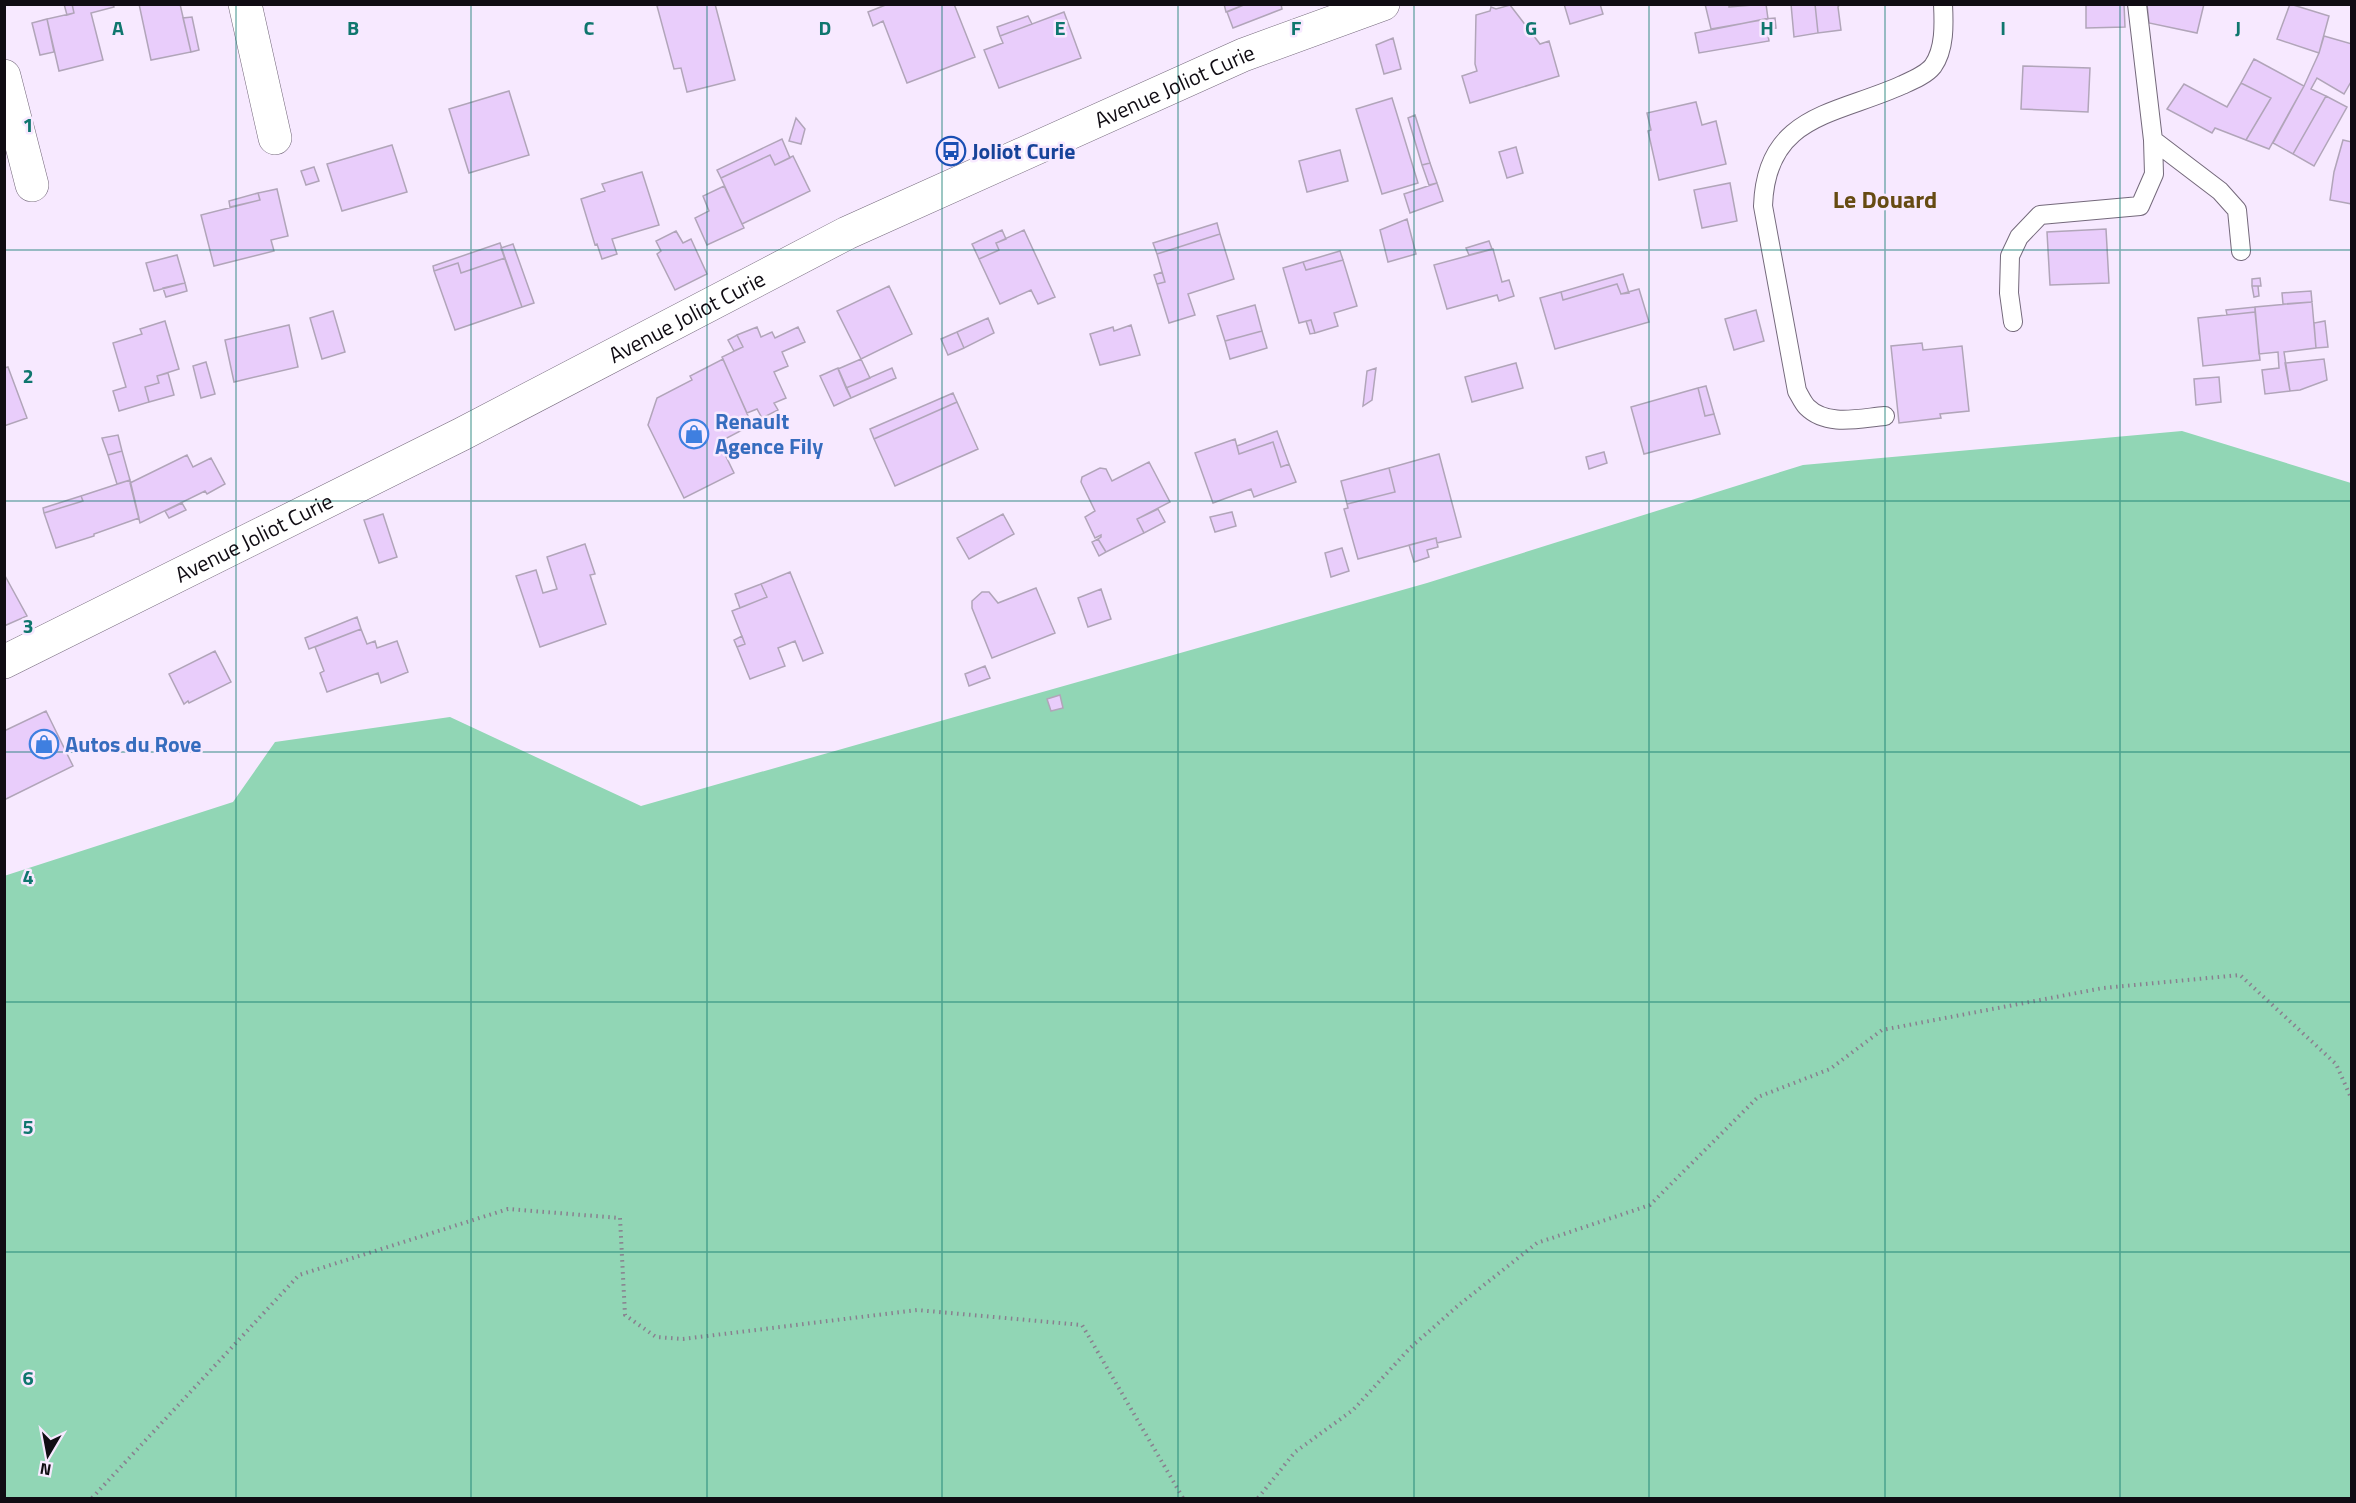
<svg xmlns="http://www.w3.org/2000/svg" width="2356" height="1503" font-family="'Titillium Web',sans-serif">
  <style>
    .green { fill: #91d6b5 }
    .building { fill: #e9cdfb; stroke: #b1a5b9; stroke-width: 1.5 }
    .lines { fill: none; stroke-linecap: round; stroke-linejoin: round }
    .service-casing { stroke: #74697b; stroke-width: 20 }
    .minor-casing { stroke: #74697b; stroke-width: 34 }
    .tertiary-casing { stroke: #74697b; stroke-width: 34 }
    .path { stroke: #89808f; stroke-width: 4; stroke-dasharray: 1.5 4.5; stroke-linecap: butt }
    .service { stroke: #fff; stroke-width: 18 }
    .minor { stroke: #fff; stroke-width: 33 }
    .tertiary { stroke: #fff; stroke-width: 33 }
    .grid { fill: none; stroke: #0f766e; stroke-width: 1.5; stroke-opacity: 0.55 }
    .labels { text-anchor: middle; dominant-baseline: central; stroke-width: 5; stroke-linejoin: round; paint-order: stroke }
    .street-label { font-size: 22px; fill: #100c13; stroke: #f7e9ff }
    .transit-label { font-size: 22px; font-weight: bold; fill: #164399; stroke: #f7e9ff; text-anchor: start }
    .shop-label { font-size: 22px; font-weight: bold; fill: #366cbe; stroke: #f7e9ff; text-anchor: start }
    .neighbourhood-label { font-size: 24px; font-weight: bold; fill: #664b12; stroke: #f7e9ff }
    .grid-label { font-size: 20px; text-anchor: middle; font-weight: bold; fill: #0f766e; stroke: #f7e9ff; stroke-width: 5; stroke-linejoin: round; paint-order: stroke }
  </style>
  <rect width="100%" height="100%" fill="#f7e9ff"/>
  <path class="green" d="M2182,431L2351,483V1498H5L4,876L233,802L275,742L450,717L641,806L1427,583L1803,465Z"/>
  <path class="building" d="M64,4H72L74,13L67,15Z
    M72,4H113L114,7L91,13L103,60L59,71L47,19L74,13Z
    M139,4H180L191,52L151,60Z
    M661,4H715L735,80L687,92L681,68L674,69L657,6Z
    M888,4H954L975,57L907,83L883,21L873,26L868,12Z
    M1224,4H1246L1226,12Z
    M1246,4H1281L1282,9L1233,28L1227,12Z
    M1564,4H1600L1603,14L1570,24Z
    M1705,4H1729V7L1766,4L1768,19L1711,29Z
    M1791,4H1815L1818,33L1794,37Z
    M1815,4H1840L1838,7L1841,30L1818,33Z
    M2086,4H2124L2125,27L2086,28Z
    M2147,4H2204L2197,33L2149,23Z
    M2290,4L2329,16L2319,53L2277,39Z
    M1510,5L1540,44L1549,41L1559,76L1470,103L1462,76L1477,71L1475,64L1476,15L1490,11L1491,7L1496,9Z
    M1064,12L1081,58L999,88L984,50L1003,43L1000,36Z
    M1028,16L1032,24L1000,36L997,27Z
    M192,17L199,50L191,52L183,18Z
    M1775,18L1776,28L1767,29L1765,19Z
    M47,19L54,52L40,55L32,23Z
    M1765,19L1769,41L1699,53L1695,33Z
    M2324,36L2352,44V80L2344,94L2317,78L2311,89L2326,96L2293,154L2273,143L2304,86L2319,53Z
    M1393,38L1401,69L1384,74L1376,45Z
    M2254,59L2304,86L2269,149L2246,140L2271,98L2241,83Z
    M2023,66L2090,68L2088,112L2021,109Z
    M2241,83L2271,98L2246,140L2215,128L2212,133L2167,109L2184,84L2227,107Z
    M509,91L529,155L469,173L449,109Z
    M2326,96L2347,107L2314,166L2293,154Z
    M1392,98L1418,183L1382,194L1356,109Z
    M1696,102L1702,125L1716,121L1726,164L1659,180L1648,131L1651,130L1647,113Z
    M1415,115L1430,163L1422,165L1408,118Z
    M796,118L805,129L801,144L789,141Z
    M782,139L790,158L775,165L770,155L721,178L717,170Z
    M2343,140L2352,142V204L2330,200L2334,172Z
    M962,143L965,151L946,160L942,151Z
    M392,145L407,192L342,211L327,164Z
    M1516,147L1523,173L1507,178L1499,152Z
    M1340,150L1348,181L1307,192L1299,161Z
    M770,155L775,165L793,156L810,191L742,224L721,178Z
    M1430,163L1437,183L1429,185L1422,165Z
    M314,167L319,181L306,185L301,171Z
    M642,172L659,225L612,239L617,254L602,259L597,244L595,245L581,199L605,191L602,184Z
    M1437,183L1443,201L1410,213L1404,194Z
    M1730,183L1737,221L1702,228L1694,190Z
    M724,186L744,228L707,245L695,218L709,211L703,196Z
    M277,189L288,236L271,240L274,251L214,266L201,215L260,200L258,193Z
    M258,193L260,200L230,207L229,201Z
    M1407,219L1416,254L1388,262L1380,230Z
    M1217,223L1220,234L1157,254L1153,243Z
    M2106,229L2109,283L2050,285L2047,232Z
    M1002,230L1006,239L996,243L999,250L979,259L972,244Z
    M1024,230L1055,297L1038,304L1031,290L1000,304L979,259L999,250L996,243Z
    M676,231L683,243L691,239L707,274L675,290L657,254L661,251L656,241Z
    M1220,234L1234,279L1188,294L1195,315L1169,323L1157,284L1165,282L1157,254Z
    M1489,241L1492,249L1469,255L1466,248Z
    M500,243L505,258L461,273L458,263L434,271L433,266Z
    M513,244L534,303L522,307L501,248Z
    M1493,249L1502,282L1509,280L1514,296L1499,301L1497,295L1447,309L1434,265Z
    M1340,251L1343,260L1306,270L1303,262Z
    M177,255L185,283L154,291L146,263Z
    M505,258L522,307L455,330L434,271L458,263L461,273Z
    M1343,260L1357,306L1334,313L1338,326L1315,333L1311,320L1299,323L1283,268L1303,262L1306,270Z
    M1162,272L1165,282L1157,284L1154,275Z
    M1623,274L1629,293L1621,294L1617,284L1563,300L1561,292Z
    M2260,278L2261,286H2252V279Z
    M185,283L187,291L166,297L163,288Z
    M1617,284L1621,294L1639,289L1649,322L1555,349L1540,298L1561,292L1563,300Z
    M889,286L912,334L861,359L837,311Z
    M2252,286H2258L2259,296L2254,297Z
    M2311,291L2312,302L2283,304L2282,293Z
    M2312,302L2316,348L2284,352L2290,391L2265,394L2262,370L2279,368L2278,352L2259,354L2255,307Z
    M1255,305L1262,331L1225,341L1217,316Z
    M2255,307V312L2227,315L2226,310Z
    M1756,310L1764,341L1734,350L1725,319Z
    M333,311L345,352L322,359L310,318Z
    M2255,312L2260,360L2203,366L2198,318Z
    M988,318L994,333L964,348L957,332Z
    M1311,320L1315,333L1310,334L1306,321Z
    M165,321L179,369L157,376L159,383L145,387L149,402L119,411L113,391L126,387L113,343L142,334L140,329Z
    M2325,321L2328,347L2316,348L2314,323Z
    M289,325L298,367L234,382L225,340Z
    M1131,325L1140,355L1100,365L1090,334L1113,327L1114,331Z
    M757,327L761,337L772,332L775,338L798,327L805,342L782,352L788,366L774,372L786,398L774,403L778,410L762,418L757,409L747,413L722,357L743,347L737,335Z
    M1262,331L1267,348L1230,359L1225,341Z
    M957,332L964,348L948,355L941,339Z
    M737,335L743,347L734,351L728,340Z
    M1922,343L1923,350L1962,346L1969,411L1940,414L1941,418L1899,423L1891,346Z
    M723,359L752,425L719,442L734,473L684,498L648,425L657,398L692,380L690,376Z
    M861,359L870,378L846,388L838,369Z
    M2324,359L2327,380L2300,390L2290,391L2285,363Z
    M206,362L215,394L201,398L193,366Z
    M1516,363L1523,388L1472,402L1465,377Z
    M8,367L27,418L4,426V368Z
    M838,368L851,398L834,406L820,376Z
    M892,368L896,378L851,398L846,388Z
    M1376,368L1372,400L1363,406L1367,371Z
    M168,373L174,395L149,402L145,387L159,383L157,376Z
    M2219,377L2221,402L2196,405L2194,379Z
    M1706,386L1714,414L1705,416L1698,388Z
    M1698,388L1705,416L1714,414L1720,434L1644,454L1631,407Z
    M953,393L957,402L874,439L870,429Z
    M957,402L978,449L895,486L874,439Z
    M1277,431L1289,464L1281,467L1273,442L1239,454L1237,446Z
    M118,435L122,451L108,455L102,438Z
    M1235,439L1239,454L1273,442L1281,467L1289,464L1296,482L1254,497L1251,489L1213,503L1195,453Z
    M122,451L130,480L117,484L108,455Z
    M1604,452L1607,463L1589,469L1586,457Z
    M1439,454L1461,537L1437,543L1436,538L1358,559L1344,509L1348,508L1347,504L1395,492L1389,468Z
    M187,455L193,467L211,458L225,484L207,494L205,491L140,523L130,483Z
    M1149,462L1170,502L1137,519L1144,533L1106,552L1098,539L1101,537V535L1095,538L1085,517L1095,511L1081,482L1082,477L1100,468L1106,469L1112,481Z
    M1389,468L1395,492L1347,504L1341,481Z
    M130,480L139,518L94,534V536L56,548L44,513L83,501L81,496Z
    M81,496L83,501L44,513L43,508Z
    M182,503L186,510L169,518L165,511Z
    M1158,509L1165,522L1144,533L1137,519Z
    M1232,512L1236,526L1215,532L1210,517Z
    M383,514L397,557L379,563L364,520Z
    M1003,514L1014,534L969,559L957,538Z
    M1436,538L1438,547L1427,550L1429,557L1414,562L1409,545Z
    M1098,539L1106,552L1099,556L1092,542Z
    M585,544L595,574L590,575L606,624L540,647L516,576L536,570L543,593L557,589L547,557Z
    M1342,548L1349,571L1331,577L1325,553Z
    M790,572L823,653L803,661L795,641L778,648L785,666L750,679L737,647L745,644L732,611L767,597L761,584Z
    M4,574L27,616L4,626Z
    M761,584L767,597L740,608L735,594Z
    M1036,588L1055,633L992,658L972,608V601L982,592H989L998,603Z
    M1101,589L1111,619L1088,627L1078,598Z
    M357,617L361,629L309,649L305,638Z
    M361,629L367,644L375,641L377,648L397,641L408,672L381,683L378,673L327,692L320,673L324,671L315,647Z
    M742,636L745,644L737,647L734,640Z
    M215,651L231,682L189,703L188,701L184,704L169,674Z
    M985,666L990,678L969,686L965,674Z
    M1060,695L1063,708L1051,711L1047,699Z
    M46,711L73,766L4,800V731Z"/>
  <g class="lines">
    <g class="service-casing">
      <path id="service" d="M2153,140L2220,191L2237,210L2241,251
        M2013,322L2009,293L2010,256L2019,237L2040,215L2140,206L2154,174L2153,140L2137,4
        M1885,416C1860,418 1827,427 1807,407C1803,403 1800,396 1797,391L1763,206C1766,114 1836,115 1902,85C1911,81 1926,75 1933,66C1945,49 1944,24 1943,4"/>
    </g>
    <g class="minor-casing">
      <path id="minor" d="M245,4L275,138
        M4,76L32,185"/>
    </g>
    <g class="tertiary-casing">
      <g id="tertiary">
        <path id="s1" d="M4,662L462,434L847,233L1243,55L1383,4"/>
      </g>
    </g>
    <path class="path" d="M92,1498L299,1275L508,1209L620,1218L625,1315L656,1337L683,1339L917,1310L1082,1325L1183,1498
      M1258,1498L1295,1452L1353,1410L1410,1348L1460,1304L1537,1243L1650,1205L1758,1097L1830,1069L1882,1030L2103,988L2240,975L2336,1064L2352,1100"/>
    <use href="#service" class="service"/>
    <use href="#minor" class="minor"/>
    <use href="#tertiary" class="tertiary"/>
  </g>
  <path class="grid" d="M236,4V1498M471,4V1498M707,4V1498M942,4V1498M1178,4V1498M1414,4V1498M1649,4V1498M1885,4V1498M2120,4V1498M4,250H2352M4,501H2352M4,752H2352M4,1002H2352M4,1252H2352"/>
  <defs>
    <g id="bus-ring" transform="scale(1.5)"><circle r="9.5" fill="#f7e9ff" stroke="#1a4fb4" stroke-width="1.5"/><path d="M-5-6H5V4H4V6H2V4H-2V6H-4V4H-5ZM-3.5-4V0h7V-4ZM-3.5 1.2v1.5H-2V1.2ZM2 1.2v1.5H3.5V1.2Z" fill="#1a4fb4"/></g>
    <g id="shop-ring" transform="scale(1.5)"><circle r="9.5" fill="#f7e9ff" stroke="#3f7fe0" stroke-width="1.5"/><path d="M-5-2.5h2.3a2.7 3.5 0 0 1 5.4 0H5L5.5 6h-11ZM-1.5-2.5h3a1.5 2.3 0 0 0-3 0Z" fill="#3f7fe0"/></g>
  </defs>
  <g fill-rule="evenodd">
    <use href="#bus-ring" x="951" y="151"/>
    <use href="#shop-ring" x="694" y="434"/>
    <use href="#shop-ring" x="44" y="744"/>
  </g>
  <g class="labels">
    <g class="street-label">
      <text stroke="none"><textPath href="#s1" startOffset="1305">Avenue Joliot Curie</textPath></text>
      <text stroke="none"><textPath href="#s1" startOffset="765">Avenue Joliot Curie</textPath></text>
      <text stroke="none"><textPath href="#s1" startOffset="279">Avenue Joliot Curie</textPath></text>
    </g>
    <g class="transit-label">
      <text x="972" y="151">Joliot Curie</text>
    </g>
    <g class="shop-label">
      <text x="715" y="421">Renault<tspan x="715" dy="25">Agence Fily</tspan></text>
      <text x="65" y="744">Autos du Rove</text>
    </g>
    <g class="neighbourhood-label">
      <text x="1885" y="199">Le Douard</text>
    </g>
  </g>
  <g class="grid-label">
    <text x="118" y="35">A</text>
    <text x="353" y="35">B</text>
    <text x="589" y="35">C</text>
    <text x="825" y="35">D</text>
    <text x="1060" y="35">E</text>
    <text x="1296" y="35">F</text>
    <text x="1531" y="35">G</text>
    <text x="1767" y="35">H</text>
    <text x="2003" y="35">I</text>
    <text x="2238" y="35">J</text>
    <text x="28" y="132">1</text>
    <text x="28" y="383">2</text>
    <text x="28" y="633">3</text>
    <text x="28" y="884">4</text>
    <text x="28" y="1134">5</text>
    <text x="28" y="1385">6</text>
  </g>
  <rect width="2356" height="1503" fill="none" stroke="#100c13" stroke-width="12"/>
  <g transform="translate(48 1455) rotate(190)" stroke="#f7e9ff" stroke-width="4.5" paint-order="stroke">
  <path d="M0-4.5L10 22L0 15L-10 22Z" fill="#100c13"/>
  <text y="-9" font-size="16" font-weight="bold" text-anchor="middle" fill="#100c13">N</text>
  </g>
</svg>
